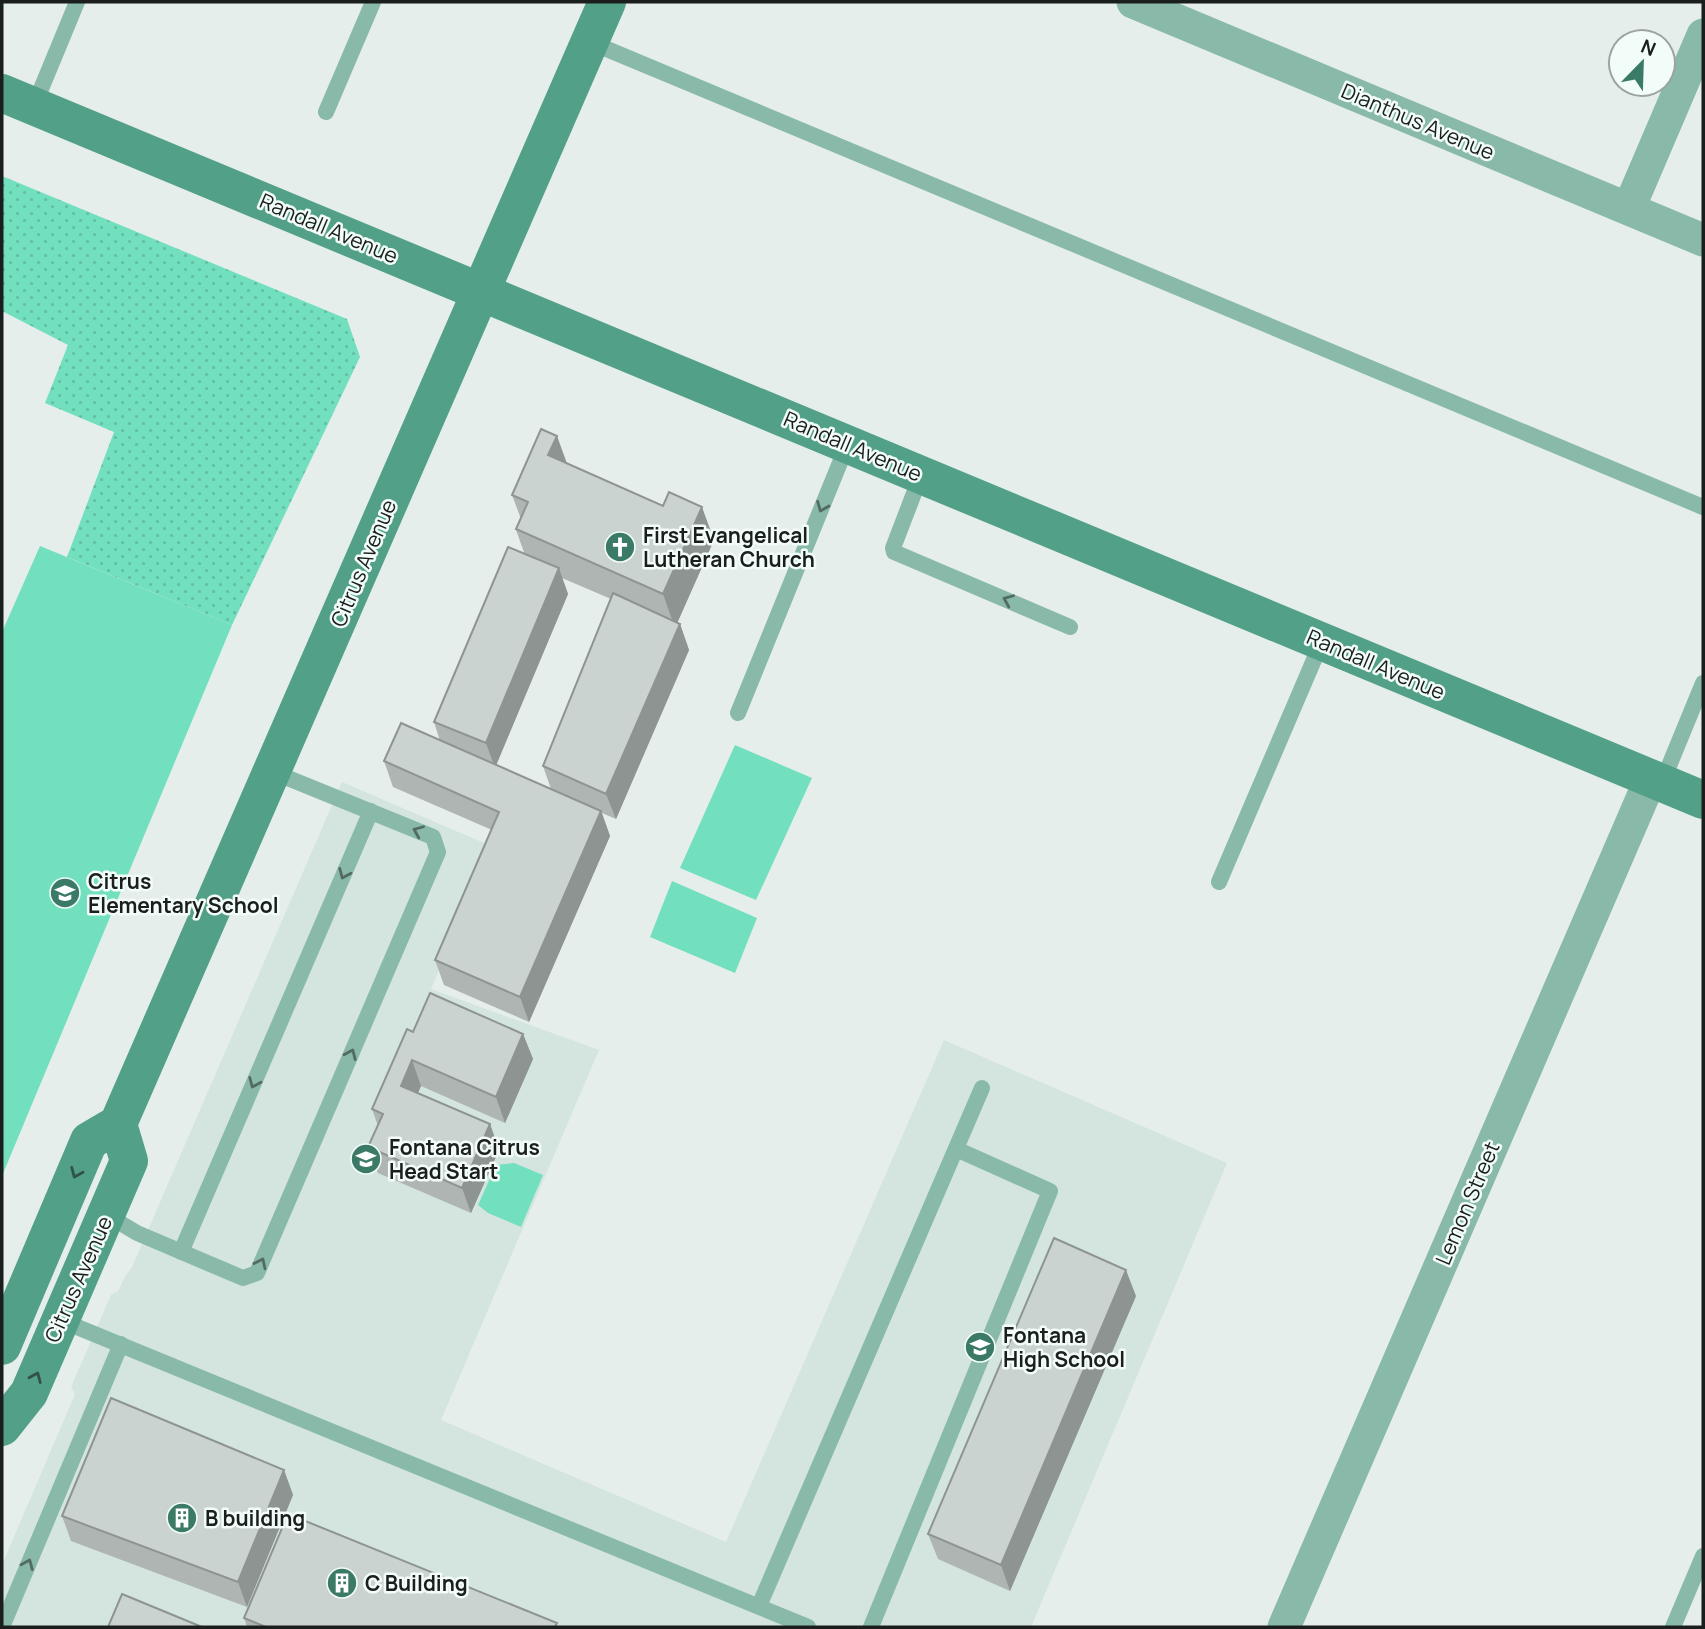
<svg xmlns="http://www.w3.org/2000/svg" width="1705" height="1629" font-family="Manrope,sans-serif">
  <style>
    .built { fill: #d3e5de }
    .grass { fill: url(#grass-dots) }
    .park { fill: #72dfbe }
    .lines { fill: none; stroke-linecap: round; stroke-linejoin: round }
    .lane { stroke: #89b9a9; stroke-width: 16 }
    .street { stroke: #89b9a9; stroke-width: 33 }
    .secondary { stroke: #53a088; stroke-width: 38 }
    .wall { fill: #aeb5b3; fill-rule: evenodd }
    .shaded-wall { fill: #8d9492 }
    .building { fill: #cad3d0; stroke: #8d9492; stroke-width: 2 }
    .oneway { stroke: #526c62 }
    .oneway2 { stroke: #315247 }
    .labels { text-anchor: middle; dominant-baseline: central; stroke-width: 5; stroke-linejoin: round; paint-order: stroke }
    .street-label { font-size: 21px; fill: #1a1e1c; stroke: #f2fcf8 }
    .poi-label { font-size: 21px; font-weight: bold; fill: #1a1e1c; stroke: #f2fcf8; text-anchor: start }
  </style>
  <defs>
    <pattern id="grass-dots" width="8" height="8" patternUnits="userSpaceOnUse" patternTransform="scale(1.75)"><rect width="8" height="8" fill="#72dfbe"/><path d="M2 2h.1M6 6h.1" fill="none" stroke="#62bfa3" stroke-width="1.8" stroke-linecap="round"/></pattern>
  </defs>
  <rect width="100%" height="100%" fill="#e5eeeb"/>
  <path class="built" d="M342,782L491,846L431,989L599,1050L441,1420L726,1542L944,1040L1227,1163L1031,1627H2V1565L75,1394L71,1387L111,1295L118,1291L126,1275L132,1267Z"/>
  <path class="grass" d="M2,176L347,319L360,357L232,625L67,557L114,432L45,403L68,345L2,311Z"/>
  <path class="park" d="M40,546L232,625L2,1176V632Z
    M735,745L812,778L756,900L680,868Z
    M672,881L757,918L735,973L650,937Z
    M514,1163L543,1175L521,1227L488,1213L478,1205L496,1165Z"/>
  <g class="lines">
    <path class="lane" d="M590,42L1703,507
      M34,106L77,2
      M326,112L373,2
      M921,475L893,548L894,552L1070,627
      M738,713L848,443
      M1662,783L1703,683
      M1219,882L1322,641
      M107,1215L137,1233L243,1278L257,1273L438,852L433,837L273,772
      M181,1252L371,811
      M60,1320L808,1627
      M759,1606L982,1088
      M2,1627L121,1344
      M871,1627L1050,1191L956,1149
      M1673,1627L1703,1556"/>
    <path class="street" d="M1133,2L1703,240
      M1629,208L1703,35
      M1284,1627L1651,778"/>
    <path class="secondary" d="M2,93L1703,800
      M2,1346L89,1141L118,1124L607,2
      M2,1427L29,1393L129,1161L118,1124"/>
  </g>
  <path class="wall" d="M567,463L714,540L677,623L680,624L689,650L616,819L602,813L610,836L529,1022L444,985L435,960L492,830L393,787L384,761L440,741L434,722L525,555L516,530L521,519L512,495ZM562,578L611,599L543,766L551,789L496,765L568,594Z
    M413,1032L523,1034L533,1059L505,1123L421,1086L418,1093L490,1124L499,1150L471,1213L378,1173L368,1147L378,1126L372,1109Z
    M1136,1296L1010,1591L938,1559L928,1534Z
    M284,1470L293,1495L247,1607L71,1541L62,1516Z
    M244,1618L558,1627H247Z"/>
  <path class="shaded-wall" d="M557,436L569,469L548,455Z
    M702,507L714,540L675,628L663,594Z
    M559,568L568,594L495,768L486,743Z
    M680,624L689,650L616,819L606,794Z
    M601,811L610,836L529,1022L520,997Z
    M523,1034L533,1059L505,1123L496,1097Z
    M412,1060L421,1086L410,1111L401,1086Z
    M490,1124L499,1150L471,1213L462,1188Z
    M1126,1270L1136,1296L1010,1591L1001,1565Z
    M284,1470L293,1495L247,1607L238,1582Z"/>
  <path class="building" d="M541,429L557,436L548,455L663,506L669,492L702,507L663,594L516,529L528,502L512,495Z
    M508,547L559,568L486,743L434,722Z
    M613,593L680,624L606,794L543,766Z
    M401,723L601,811L520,997L435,960L499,812L384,761Z
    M430,993L523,1034L496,1097L412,1060L401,1086L490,1124L462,1188L368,1147L383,1114L372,1109L407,1029L413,1032Z
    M1054,1238L1126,1270L1001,1565L928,1534Z
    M111,1398L284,1470L238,1582L62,1516Z
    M288,1514L557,1623L555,1627H266L244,1618Z
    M122,1594L202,1627H108Z"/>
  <defs><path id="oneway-chevron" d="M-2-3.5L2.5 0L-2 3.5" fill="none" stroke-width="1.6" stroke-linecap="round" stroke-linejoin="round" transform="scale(1.75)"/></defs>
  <g class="oneway">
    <use href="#oneway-chevron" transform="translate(822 507) rotate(112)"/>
    <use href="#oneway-chevron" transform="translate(1008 600) rotate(-157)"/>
    <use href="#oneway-chevron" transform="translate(418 831) rotate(-157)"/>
    <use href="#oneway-chevron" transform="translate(344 874) rotate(113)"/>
    <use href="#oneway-chevron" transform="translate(351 1054) rotate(-67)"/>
    <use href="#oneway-chevron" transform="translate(254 1083) rotate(113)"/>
    <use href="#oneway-chevron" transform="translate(261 1263) rotate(-64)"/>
    <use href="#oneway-chevron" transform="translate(28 1564) rotate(-67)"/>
  </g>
  <g class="oneway2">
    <use href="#oneway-chevron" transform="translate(76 1173) rotate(113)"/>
    <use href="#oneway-chevron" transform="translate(36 1377) rotate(-67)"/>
  </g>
  <defs>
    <g id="church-disc" transform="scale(1.575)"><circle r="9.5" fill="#3b7a67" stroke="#f2fcf8"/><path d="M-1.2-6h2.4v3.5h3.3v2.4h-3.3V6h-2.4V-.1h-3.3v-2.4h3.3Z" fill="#fff"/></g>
    <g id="school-disc" transform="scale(1.575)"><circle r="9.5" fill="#3b7a67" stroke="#f2fcf8"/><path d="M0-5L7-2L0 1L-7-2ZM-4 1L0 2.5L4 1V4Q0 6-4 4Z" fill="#fff"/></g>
    <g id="building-disc" transform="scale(1.575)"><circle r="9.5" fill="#3b7a67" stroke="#f2fcf8"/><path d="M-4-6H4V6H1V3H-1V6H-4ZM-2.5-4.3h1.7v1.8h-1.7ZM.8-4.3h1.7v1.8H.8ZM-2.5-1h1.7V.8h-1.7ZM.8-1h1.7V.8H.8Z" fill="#fff"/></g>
  </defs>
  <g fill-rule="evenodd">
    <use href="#church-disc" x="620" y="547"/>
    <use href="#school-disc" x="65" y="893"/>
    <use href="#school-disc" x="366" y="1159"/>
    <use href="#school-disc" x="980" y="1347"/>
    <use href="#building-disc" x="182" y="1518"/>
    <use href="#building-disc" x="342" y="1583"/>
  </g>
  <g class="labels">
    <g class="street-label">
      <text transform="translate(1418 121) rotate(23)">Dianthus Avenue</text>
      <text transform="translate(329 228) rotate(23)">Randall Avenue</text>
      <text transform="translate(853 446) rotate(23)">Randall Avenue</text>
      <text transform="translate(363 563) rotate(-67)">Citrus Avenue</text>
      <text transform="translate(1376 664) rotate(23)">Randall Avenue</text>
      <text transform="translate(1467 1203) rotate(-67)">Lemon Street</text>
      <text transform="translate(78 1279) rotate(-66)">Citrus Avenue</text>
    </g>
    <g class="poi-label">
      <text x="643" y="535">First Evangelical<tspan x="643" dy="24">Lutheran Church</tspan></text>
      <text x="88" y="881">Citrus<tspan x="88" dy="24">Elementary School</tspan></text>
      <text x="389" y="1147">Fontana Citrus<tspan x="389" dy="24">Head Start</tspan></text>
      <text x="1003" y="1335">Fontana<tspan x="1003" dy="24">High School</tspan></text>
      <text x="205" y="1518">B building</text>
      <text x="365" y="1583">C Building</text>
    </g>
  </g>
  <rect width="1705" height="1629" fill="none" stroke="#1a1e1c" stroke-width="7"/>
  <g transform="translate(1642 63) rotate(23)"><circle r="33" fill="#f2fcf8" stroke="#9ca3a0" stroke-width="2"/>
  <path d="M0-5L12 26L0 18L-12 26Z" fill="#3b7a67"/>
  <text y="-10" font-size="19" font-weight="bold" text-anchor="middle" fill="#1a1e1c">N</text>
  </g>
</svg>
